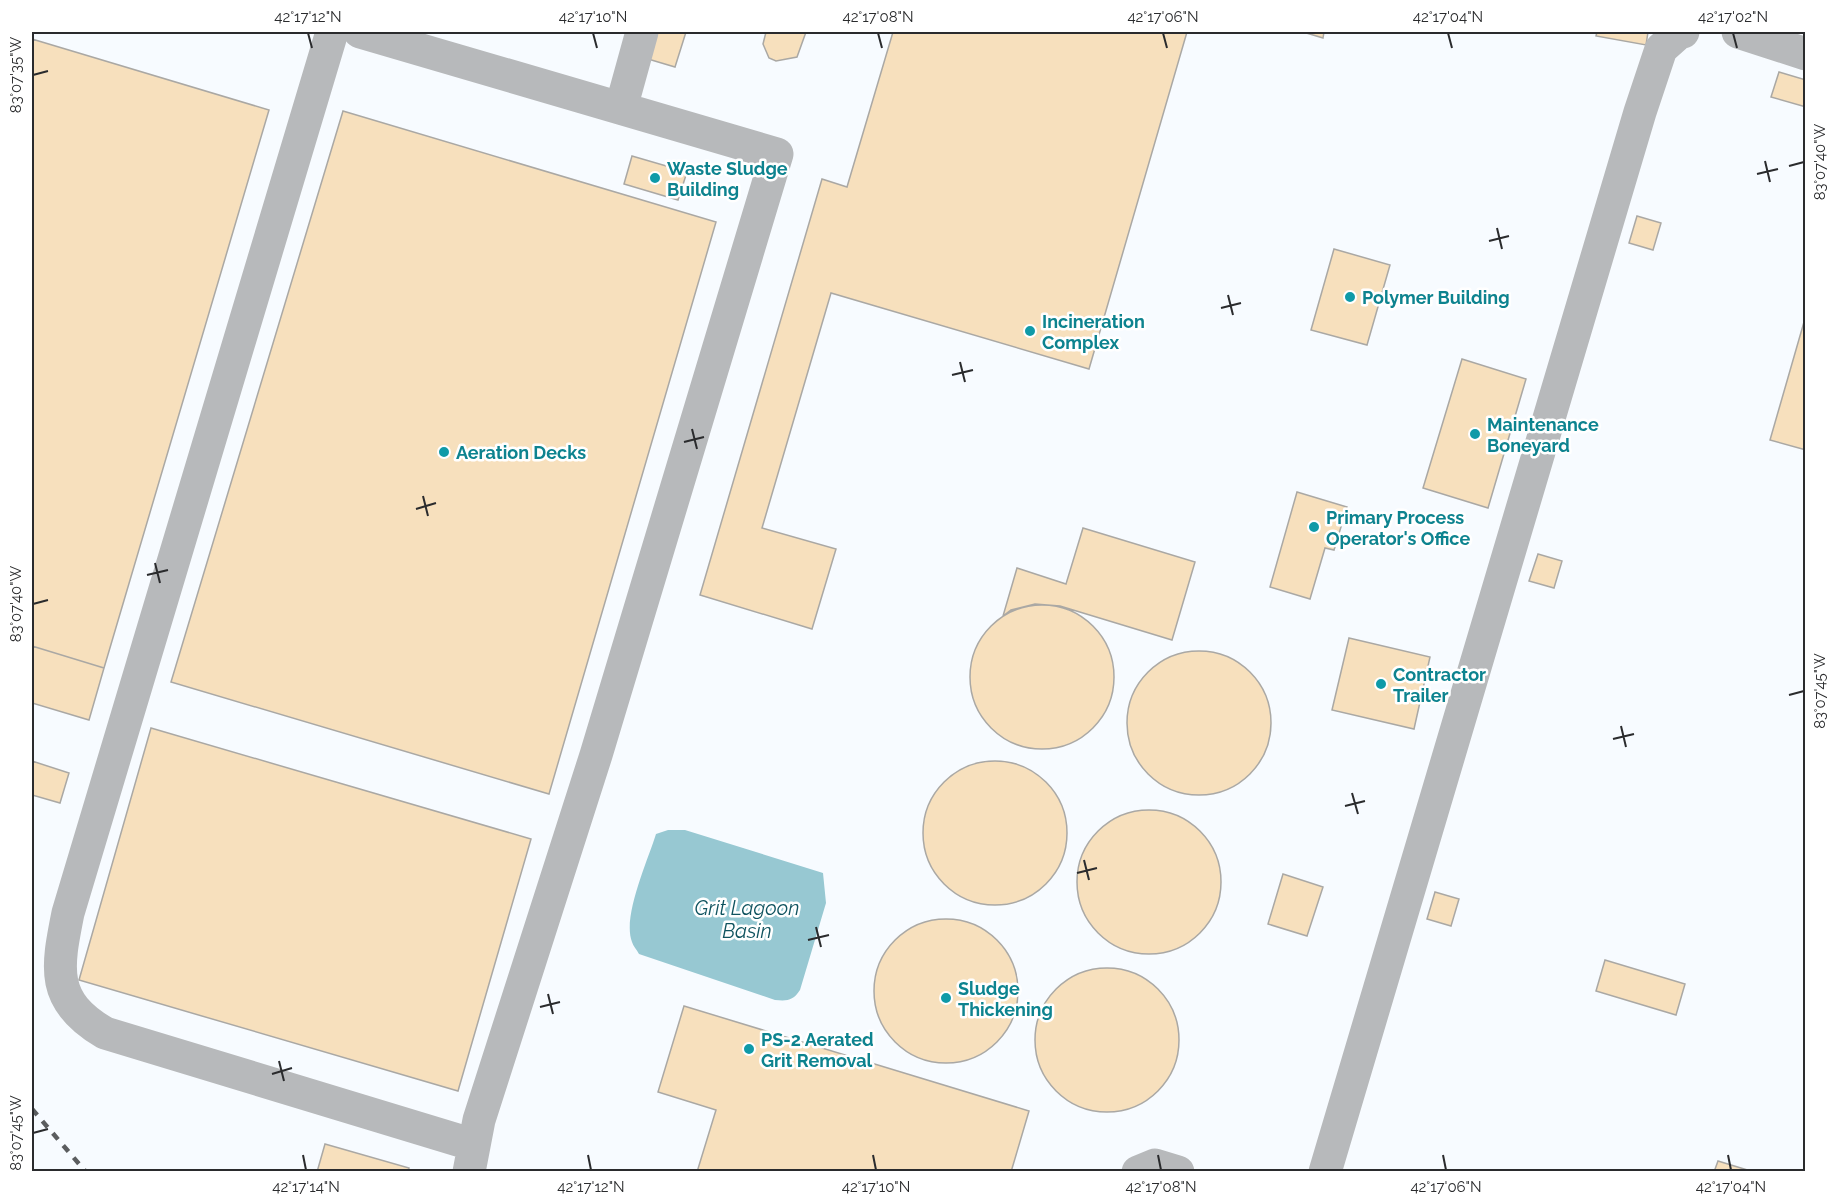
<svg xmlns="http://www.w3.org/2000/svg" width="1837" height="1203" font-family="Raleway,sans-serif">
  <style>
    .water { fill: #97c8d2 }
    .building { fill: #f7e0bd; stroke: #aaa8a4; stroke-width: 1.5 }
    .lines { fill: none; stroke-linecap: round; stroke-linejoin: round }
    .minor { stroke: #b7b9bb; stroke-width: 33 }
    .rail { stroke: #5b5d5f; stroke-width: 4.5; stroke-dasharray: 8 8; stroke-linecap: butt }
    .ticks { fill: none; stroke: #2a2b2d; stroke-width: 2 }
    .culture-dot { fill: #0f9aa8; stroke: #fff; stroke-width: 2 }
    .labels { text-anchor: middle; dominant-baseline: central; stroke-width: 5; stroke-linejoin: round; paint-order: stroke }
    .culture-label { font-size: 18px; font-weight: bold; fill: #0d838f; stroke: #fff; text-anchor: start }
    .water-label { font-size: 20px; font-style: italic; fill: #0f535f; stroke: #fff }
    .neatline { fill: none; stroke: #2a2b2d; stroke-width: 2 }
    .ticks-label { font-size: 15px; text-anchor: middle; fill: #2a2b2d }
  </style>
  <rect width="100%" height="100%" fill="#f7fbff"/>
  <path class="water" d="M668,830H685L823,873L826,903L800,990C793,1001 787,1001 775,1000L639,954C637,950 633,946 632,942C622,917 648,860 656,834Z"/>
  <path class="building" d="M657,32H686L675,67L648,59Z
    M766,32H806L797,57L776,61L769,58L763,44Z
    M893,32H1187L1089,369L831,293L762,528L836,549L812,629L700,595L822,179L847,187Z
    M1303,32H1324L1323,38Z
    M1597,32H1648L1646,45L1596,36Z
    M32,39L269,110L104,668L32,646Z
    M1779,72L1806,80V107L1771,97Z
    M343,111L716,222L549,794L171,682Z
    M632,156L687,172L678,200L624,184Z
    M1637,216L1661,223L1653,250L1629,243Z
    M1334,249L1390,265L1367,345L1311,330Z
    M1806,315V450L1770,440Z
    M1462,359L1526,379L1488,508L1423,488Z
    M1297,492L1347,507L1334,550L1325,548L1310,599L1270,587Z
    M1083,528L1195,562L1172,640L1060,606L1035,604L1011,610L1003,616L1017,568L1066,584Z
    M1538,554L1562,561L1554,588L1529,581Z
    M970 677a72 72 0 1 1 144 0a72 72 0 1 1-144 0Z
    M1349,638L1430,657L1414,729L1332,710Z
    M32,646L104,668L89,720L32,703Z
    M1127 723a72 72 0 1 1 144 0a72 72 0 1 1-144 0Z
    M151,728L531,839L458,1091L79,980Z
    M923 833a72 72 0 1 1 144 0a72 72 0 1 1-144 0Z
    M32,761L69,773L60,803L32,795Z
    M1077 882a72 72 0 1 1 144 0a72 72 0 1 1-144 0Z
    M1283,874L1323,887L1307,936L1268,924Z
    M1435,892L1459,899L1451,926L1427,919Z
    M874 991a72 72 0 1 1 144 0a72 72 0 1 1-144 0Z
    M1605,960L1685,984L1676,1015L1596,991Z
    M1035 1040a72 72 0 1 1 144 0a72 72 0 1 1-144 0Z
    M684,1006L1029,1111L1011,1172H697L716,1110L658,1092Z
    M325,1144L409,1168L408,1172H317Z
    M1718,1161L1754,1172H1714Z"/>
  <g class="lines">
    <path class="minor" d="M332,32L68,913C57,968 50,1001 105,1033L474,1145
      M360,32L777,154L596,755L479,1120L469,1172
      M1738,32L1806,54
      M621,108L642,32
      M1138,1172L1155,1165L1178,1172
      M1325,1172L1640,112L1661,49L1680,32H1683"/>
    <path class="rail" d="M32,1109L86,1172"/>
  </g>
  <path class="ticks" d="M308,33L312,48M593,33L597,48M878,33L882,48M1163,33L1167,48M1448,33L1452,48M1733,33L1737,48M33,75L48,71M1765,161L1770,182M1789,166L1804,162M1757,174L1778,169M1497,228L1502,249M1489,241L1509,236M1228,295L1233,315M1221,308L1241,303M960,362L965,382M952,375L973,370M692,429L697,449M684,442L704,437M423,496L428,516M416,509L436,503M155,563L160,583M147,575L168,570M33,604L48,600M1789,695L1804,691M1621,726L1626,747M1613,739L1634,734M1352,793L1358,814M1345,806L1365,801M1084,860L1089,880M1077,873L1097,868M816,927L821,947M808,940L829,935M548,994L553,1014M540,1007L560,1002M279,1061L284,1081M272,1074L292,1068M33,1133L48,1129M303,1155L306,1170M588,1155L591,1170M873,1155L876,1170M1158,1155L1161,1170M1443,1155L1446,1170M1728,1155L1731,1170"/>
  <g class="culture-dot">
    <circle cx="655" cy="178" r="6"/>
    <circle cx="1350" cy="297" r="6"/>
    <circle cx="1030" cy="331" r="6"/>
    <circle cx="1475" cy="434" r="6"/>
    <circle cx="444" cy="452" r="6"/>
    <circle cx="1314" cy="527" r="6"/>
    <circle cx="1381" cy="684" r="6"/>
    <circle cx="946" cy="998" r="6"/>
    <circle cx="749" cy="1049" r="6"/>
  </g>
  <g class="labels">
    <g class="culture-label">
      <text x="667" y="168">Waste Sludge<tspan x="667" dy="21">Building</tspan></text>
      <text x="1362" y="297">Polymer Building</text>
      <text x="1042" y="321">Incineration<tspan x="1042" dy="21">Complex</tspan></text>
      <text x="1487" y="424">Maintenance<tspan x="1487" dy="21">Boneyard</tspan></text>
      <text x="456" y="452">Aeration Decks</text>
      <text x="1326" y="517">Primary Process<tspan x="1326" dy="21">Operator's Office</tspan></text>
      <text x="1393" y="674">Contractor<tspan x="1393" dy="21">Trailer</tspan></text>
      <text x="958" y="988">Sludge<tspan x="958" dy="21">Thickening</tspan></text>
      <text x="761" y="1039">PS-2 Aerated<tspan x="761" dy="21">Grit Removal</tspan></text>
    </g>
    <g class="water-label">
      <text x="747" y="908">Grit Lagoon<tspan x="747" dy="23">Basin</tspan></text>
    </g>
  </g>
  <rect width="1837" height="1203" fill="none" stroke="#ffffff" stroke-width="66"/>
  <rect x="33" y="33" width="1771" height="1137" class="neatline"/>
  <g class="ticks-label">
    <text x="308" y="22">42°17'12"N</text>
    <text x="593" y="22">42°17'10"N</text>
    <text x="878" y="22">42°17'08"N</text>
    <text x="1163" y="22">42°17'06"N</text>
    <text x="1448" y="22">42°17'04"N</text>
    <text x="1733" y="22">42°17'02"N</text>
    <text transform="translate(16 75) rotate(-90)" y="5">83°07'35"W</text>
    <text transform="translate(1820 162) rotate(-90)" y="5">83°07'40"W</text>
    <text transform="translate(16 604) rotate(-90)" y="5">83°07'40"W</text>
    <text transform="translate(1820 691) rotate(-90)" y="5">83°07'45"W</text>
    <text transform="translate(16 1133) rotate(-90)" y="5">83°07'45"W</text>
    <text x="306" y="1192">42°17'14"N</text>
    <text x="591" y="1192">42°17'12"N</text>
    <text x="876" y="1192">42°17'10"N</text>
    <text x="1161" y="1192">42°17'08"N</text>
    <text x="1446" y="1192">42°17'06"N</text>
    <text x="1731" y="1192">42°17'04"N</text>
  </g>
</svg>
